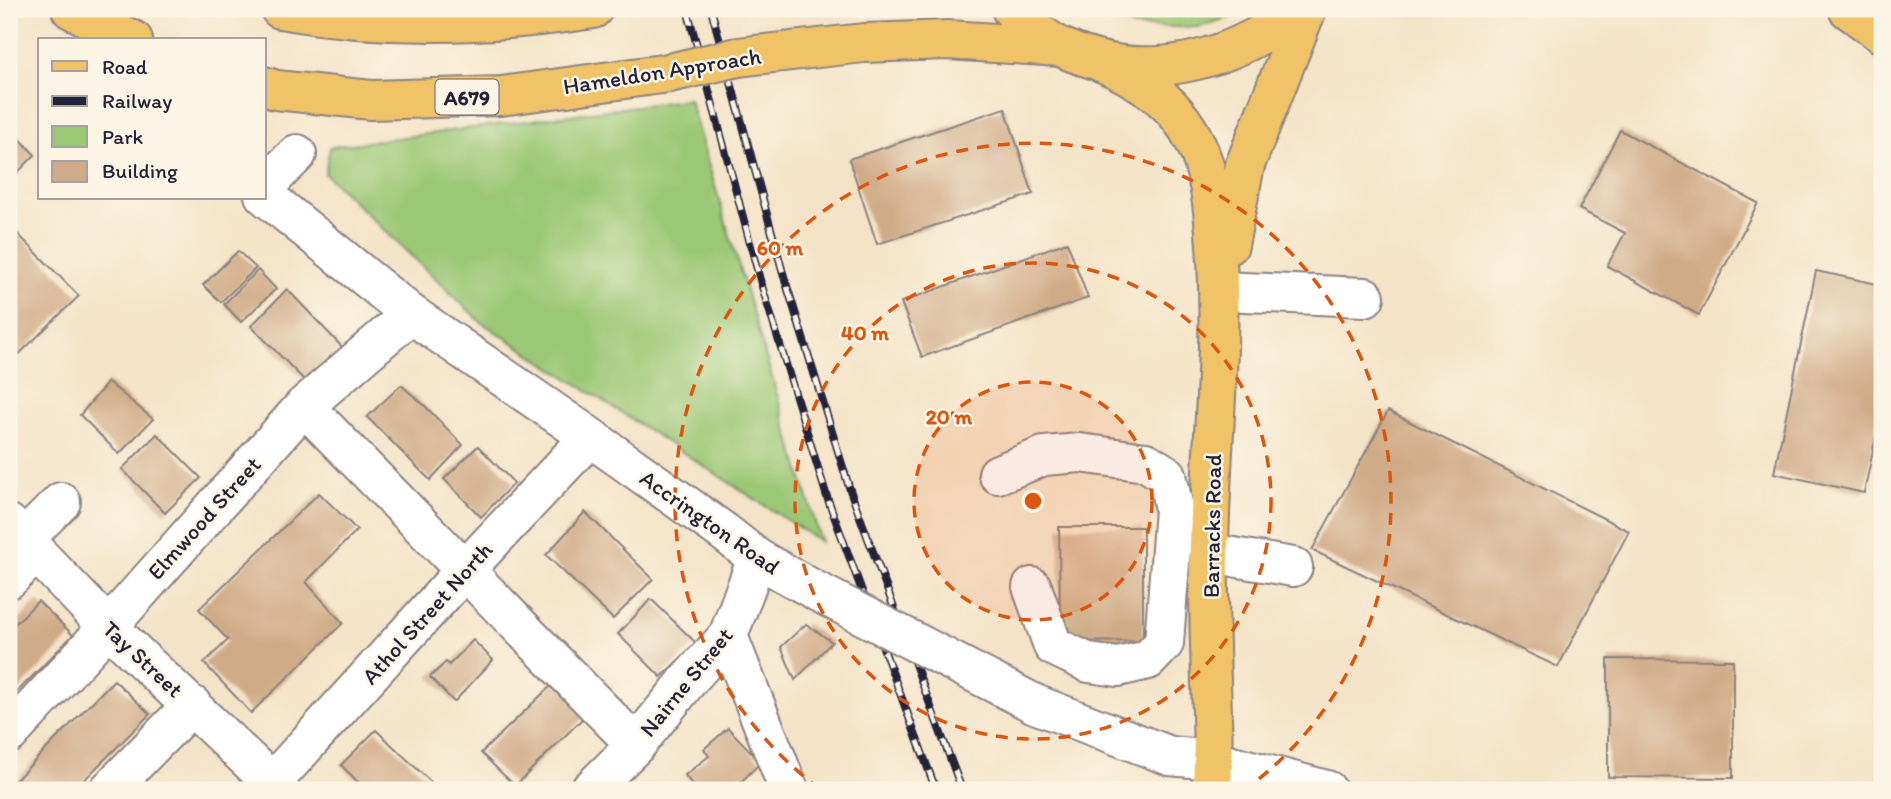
<svg xmlns="http://www.w3.org/2000/svg" width="1891" height="799" font-family="Itim,sans-serif">
  <style>
    .green { fill: #9bc875; stroke: #5e7558; stroke-width: 2 }
    .building { fill: #d0ab87 }
    .lines { fill: none; stroke-linecap: round; stroke-linejoin: round }
    .minor-casing { stroke: #8b8281; stroke-width: 42 }
    .major-casing { stroke: #8b8281; stroke-width: 42 }
    .minor { stroke: #fff; stroke-width: 38 }
    .major { stroke: #f0c369; stroke-width: 38 }
    .rail-casing { stroke: #22223b; stroke-width: 8 }
    .rail { stroke: #fcf5e5; stroke-width: 5; stroke-dasharray: 16; stroke-linecap: butt }
    .minor-bridge-casing { stroke: #8b8281; stroke-width: 42; stroke-linecap: butt }
    .major-bridge-casing { stroke: #8b8281; stroke-width: 42; stroke-linecap: butt }
    .minor-bridge { stroke: #fff; stroke-width: 38 }
    .major-bridge { stroke: #f0c369; stroke-width: 38 }
    .ring { fill: none; stroke: #de560e; stroke-width: 3.5; stroke-dasharray: 12 9 }
    .labels { text-anchor: middle; dominant-baseline: central; stroke-width: 5; stroke-linejoin: round; paint-order: stroke }
    .shield { fill: #fcf5e5; stroke: #63616e; stroke-width: 2 }
    .shield-label { font-size: 21px; font-weight: bold; fill: #22223b }
    .street-label { font-size: 23px; fill: #22223b; stroke: #fcf5e5 }
    .centre { fill: #de560e; stroke: #fcf5e5; stroke-width: 3.5 }
    .ring-label { font-size: 21px; text-anchor: middle; font-weight: bold; fill: #de560e; stroke: #fcf5e5; stroke-width: 5; stroke-linejoin: round; paint-order: stroke }
  </style>
  <rect width="100%" height="100%" fill="#fcf5e5"/>
  <filter id="ink" filterUnits="userSpaceOnUse"><feTurbulence type="fractalNoise" baseFrequency=".0143" numOctaves="2"/><feDisplacementMap in="SourceGraphic" scale="14" xChannelSelector="R" yChannelSelector="G"/><feConvolveMatrix kernelMatrix="1 2 1 2 8 2 1 2 1" color-interpolation-filters="sRGB"/></filter>
  <filter id="wash" filterUnits="userSpaceOnUse"><feTurbulence type="fractalNoise" baseFrequency=".00686" numOctaves="4" result="noise"/><feDisplacementMap in="SourceGraphic" scale="28" xChannelSelector="R" yChannelSelector="G"/><feGaussianBlur stdDeviation="1.57" result="paint"/><feColorMatrix in="noise" values="0 0 0 0 0 0 0 0 0 0 0 0 0 0 0 0 0 1.4 0 .05"/><feComposite in="paint" operator="in"/></filter>
  <g filter="url(#wash)">
    <rect width="100%" height="100%" fill="#f4e3c7"/>
    <path class="green" d="M1082,9H1257L1199,27H1134Z
      M689,99L821,542L481,322L325,174L330,147Z"/>
    <g id="blocks">
      <path class="building" d="M1005,108L1033,194L877,244L849,159Z
        M9,127L35,155L9,181Z
        M1620,130L1758,203L1699,315L1607,266L1625,233L1579,209Z
        M9,225L79,296L9,364Z
        M1067,242L1088,298L922,357L901,302Z
        M238,251L256,268L221,302L203,285Z
        M258,270L276,289L241,322L224,304Z
        M1816,271L1882,285V408L1864,493L1774,473Z
        M287,289L342,347L308,384L251,326Z
        M108,382L153,419L119,454L80,415Z
        M401,385L424,405L463,445L430,480L367,417Z
        M1388,411L1629,531L1558,667L1312,550Z
        M157,434L201,478L165,513L122,469Z
        M478,446L514,483L481,517L444,479Z
        M319,493L357,530L306,582L343,623L251,713L204,663L228,640L199,609Z
        M585,512L653,579L613,619L546,555Z
        M1059,527H1143V641L1060,642Z
        M651,599L696,643L661,677L618,634Z
        M38,601L73,635L9,700V630Z
        M806,624L832,642L795,680L781,647Z
        M473,640L493,660L454,702L430,677L446,662L449,665Z
        M1608,659L1733,660V778L1608,777Z
        M114,680L150,714L74,790H9V787Z
        M557,680L589,712L515,786L481,753Z
        M728,728L761,762L733,790H696L685,775L709,756L704,749Z
        M376,730L434,785L429,790H366L341,765Z"/>
    </g>
  </g>
  <g filter="url(#ink)">
    <use href="#blocks" fill-opacity="0" stroke="#8b8281" stroke-width="2"/>
    <g class="lines">
      <g class="minor-casing">
        <path id="minor" d="M264,187L297,154
          M264,195L411,314L590,437L724,532L757,558L818,592
          M1220,291L1365,297
          M304,406L636,745
          M998,474L1044,456L1080,453L1146,462L1167,475L1174,509L1164,643L1148,660L1118,667L1089,663L1053,646L1032,587
          M9,524L108,627L280,790
          M24,539L61,502
          M1209,553L1293,567
          M9,579L37,552
          M728,636L789,790
          M1035,704L1170,756L1213,760L1327,790
          M9,734L108,627L304,406L411,314
          M109,790L192,705
          M265,790L465,570L590,437
          M590,790L636,745L690,678L728,636L757,558"/>
      </g>
      <g class="major-casing">
        <path id="major" d="M71,9L133,40
          M280,9C382,27 491,25 593,9
          M1011,9C1027,23 1043,39 1063,48C1146,86 1231,61 1300,9
          M1848,9L1882,34
          M738,57L864,43L947,40L1061,47
          M1101,62C1150,83 1186,110 1203,162C1212,190 1214,217 1216,246C1224,348 1210,451 1209,553C1208,622 1212,691 1213,760L1212,790
          M264,86L276,90L371,100L501,96L669,73
          M1229,245L1245,165L1307,9"/>
      </g>
      <use href="#minor" class="minor"/>
      <use href="#major" class="major"/>
      <g class="rail-casing">
        <path id="rail" d="M687,9L760,280L827,497L936,790
          M711,9L783,273L850,490L962,790"/>
      </g>
      <use href="#rail" class="rail"/>
      <g class="minor-bridge-casing">
        <path id="minor-bridge" d="M818,592L1035,704"/>
      </g>
      <g class="major-bridge-casing">
        <path id="major-bridge" d="M669,73L738,57"/>
      </g>
      <use href="#minor-bridge" class="minor-bridge"/>
      <use href="#major-bridge" class="major-bridge"/>
    </g>
  </g>
  <circle cx="1033" cy="501" r="119" fill="#de560e" fill-opacity=".12"/>
  <g class="ring">
    <circle cx="1033" cy="501" r="119"/>
    <circle cx="1033" cy="501" r="238"/>
    <path d="M820 789A358 358 0 1 1 1246 789"/>
  </g>
  <g class="labels">
    <rect class="shield" x="435.5" y="79.5" width="63" height="35" rx="5"/>
    <g class="shield-label">
      <text x="467" y="97">A679</text>
    </g>
    <g class="street-label">
      <text transform="translate(662 71) rotate(-9)">Hameldon Approach</text>
      <text transform="translate(204 518) rotate(-48)">Elmwood Street</text>
      <text transform="translate(710 522) rotate(35)">Accrington Road</text>
      <text transform="translate(1212 526) rotate(-89)">Barracks Road</text>
      <text transform="translate(427 613) rotate(-48)">Athol Street North</text>
      <text transform="translate(143 659) rotate(43)">Tay Street</text>
      <text transform="translate(686 682) rotate(-51)">Nairne Street</text>
    </g>
  </g>
  <circle cx="1033" cy="501" r="10" class="centre"/>
  <g class="ring-label">
    <text x="780" y="255">60 m</text>
    <text x="865" y="340">40 m</text>
    <text x="949" y="424">20 m</text>
  </g>
  <rect width="1891" height="799" fill="none" stroke="#fcf5e5" stroke-width="35"/>
  <rect x="38" y="38" width="228" height="161" fill="#fcf5e5" stroke="#a5a1a1" stroke-width="2"/>
  <rect x="52" y="61" width="35" height="10" fill="#f0c369" stroke="#a5a1a1" stroke-width="2"/>
  <text x="102" y="74" font-size="21" fill="#22223b">Road</text>
  <rect x="52" y="96" width="35" height="10" fill="#22223b" stroke="#a5a1a1" stroke-width="2"/>
  <text x="102" y="108" font-size="21" fill="#22223b">Railway</text>
  <rect x="52" y="126" width="35" height="21" fill="#9bc875" stroke="#a5a1a1" stroke-width="2"/>
  <text x="102" y="144" font-size="21" fill="#22223b">Park</text>
  <rect x="52" y="161" width="35" height="21" fill="#d0ab87" stroke="#a5a1a1" stroke-width="2"/>
  <text x="102" y="178" font-size="21" fill="#22223b">Building</text>
</svg>
